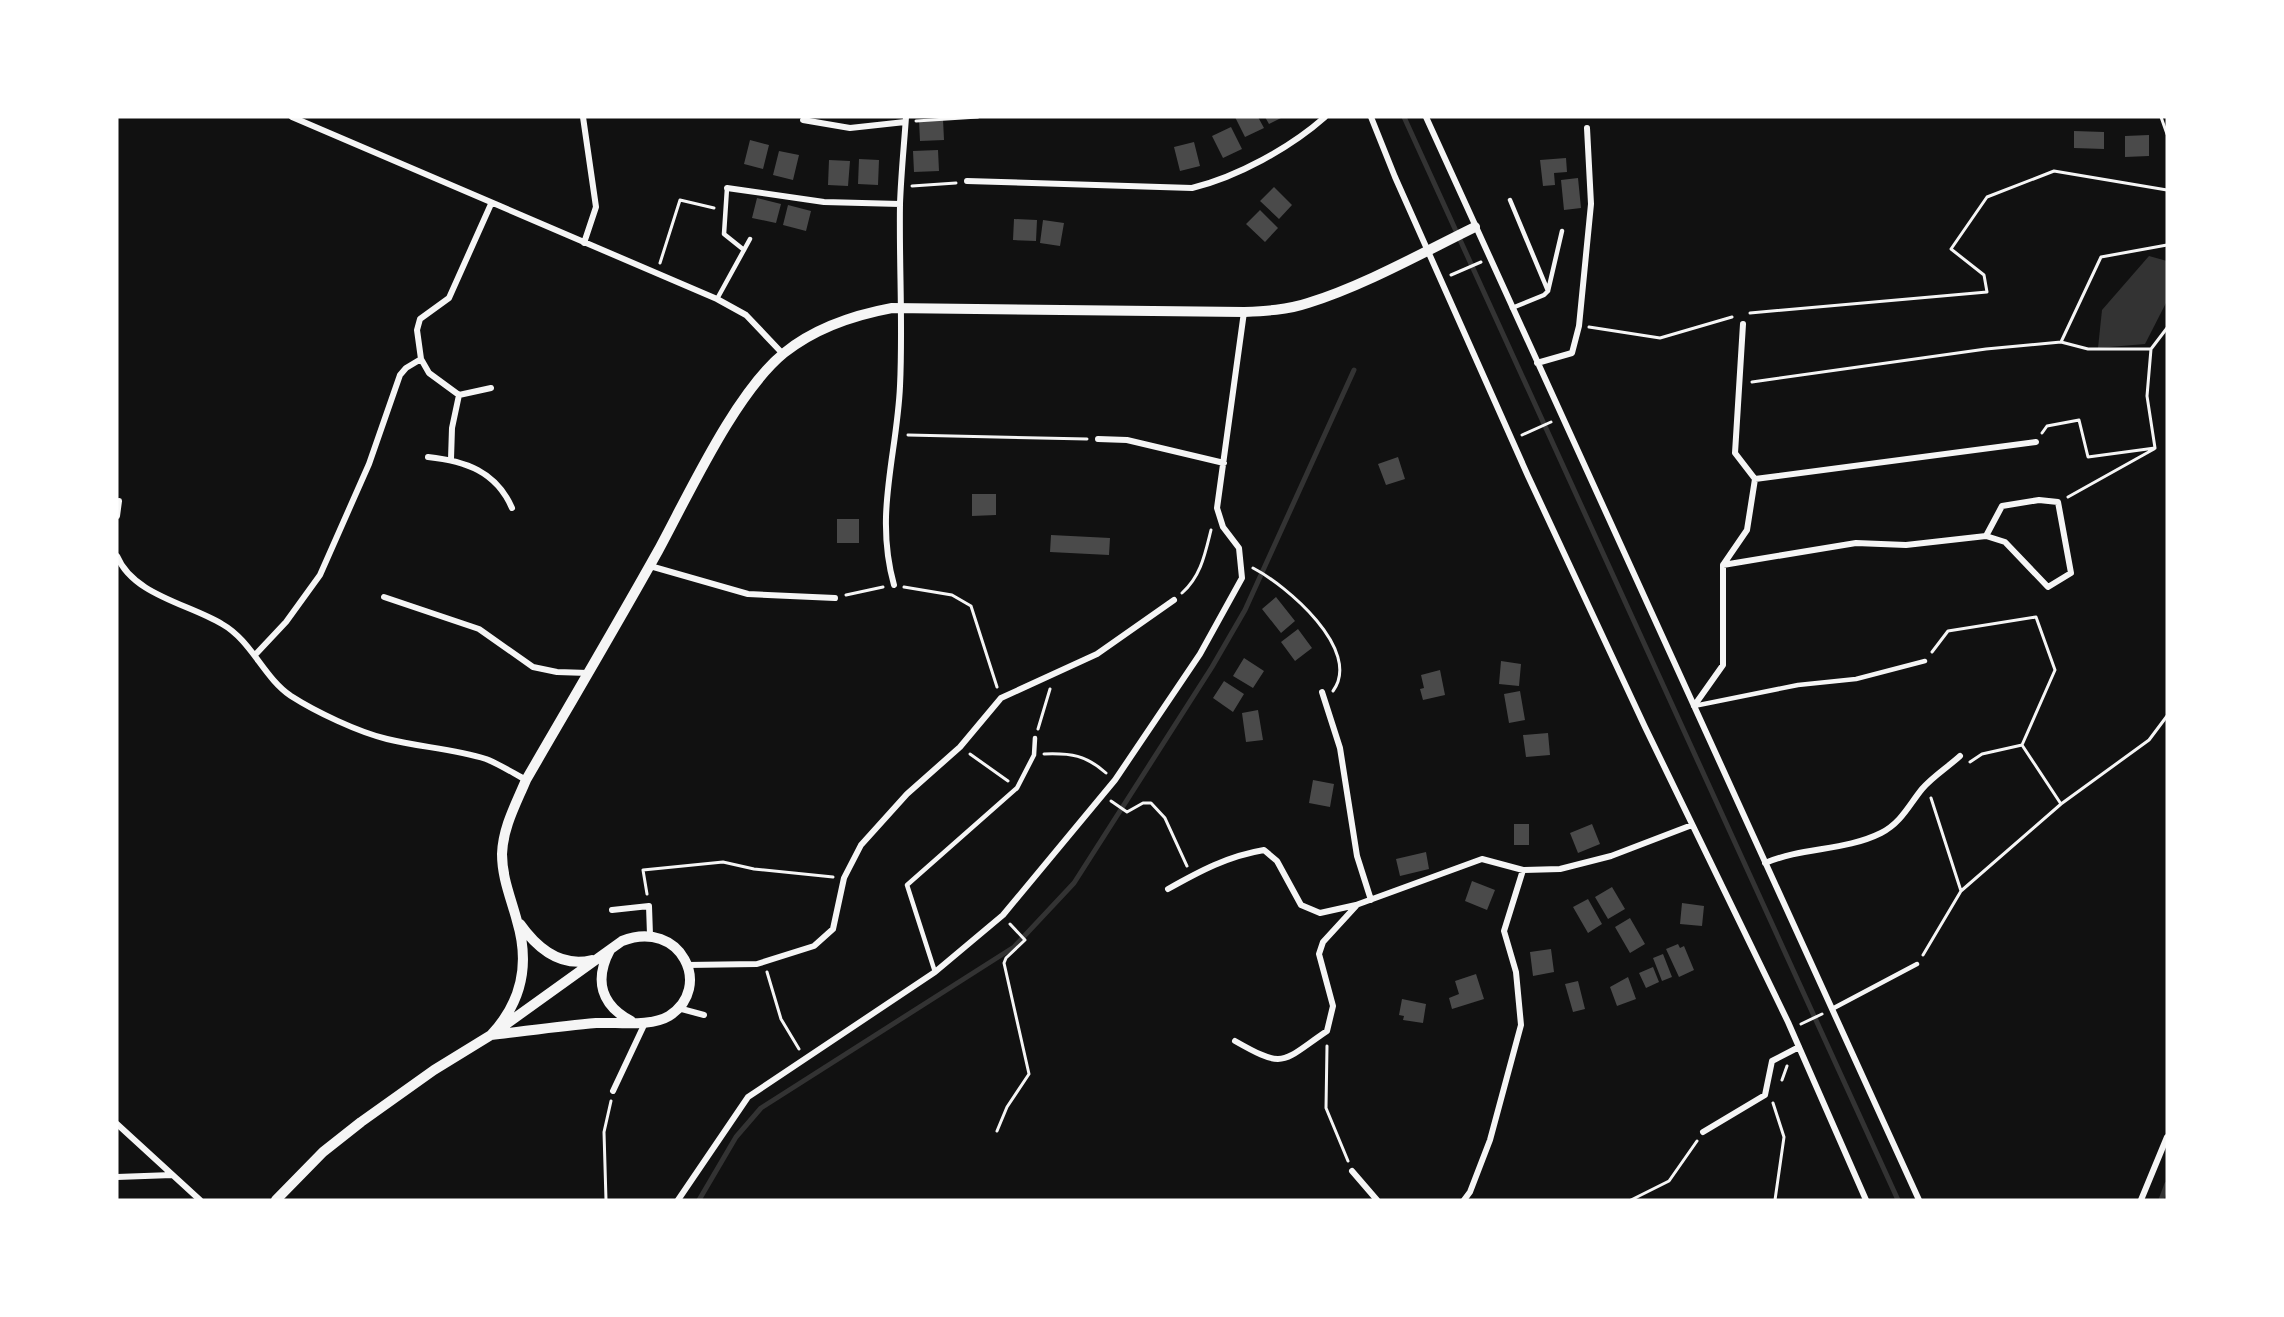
<svg xmlns="http://www.w3.org/2000/svg" width="2284" height="1317" font-family="Manrope,sans-serif">
  <style>
    .water { fill: #333 }
    .lines { fill: none; stroke-linecap: round; stroke-linejoin: round }
    .stream { stroke: #333; stroke-width: 5 }
    .building { fill: #4a4a4a }
    .path { stroke: #f5f5f5; stroke-width: 3 }
    .service { stroke: #f5f5f5; stroke-width: 4.5 }
    .minor { stroke: #f5f5f5; stroke-width: 6 }
    .tertiary { stroke: #f5f5f5; stroke-width: 10 }
  </style>
  <rect width="100%" height="100%" fill="#111"/>
  <path class="water" d="M2149,256L2167,261V301L2145,344L2098,348L2102,310Z"/>
  <g class="lines">
    <path class="stream" d="M1404,117L1898,1200
      M699,1200L736,1137L761,1108L1014,947L1074,883L1212,667L1245,610L1354,370
      M2161,1200L2167,1184"/>
  </g>
  <path class="building" d="M1235,117H1258L1264,128L1245,137Z
    M1265,117H1283L1269,124Z
    M943,119L944,140L920,141L919,120Z
    M1231,127L1242,149L1223,158L1212,136Z
    M2074,131L2104,132V149L2074,148Z
    M2149,135V156L2125,157V136Z
    M750,140L769,145L763,169L744,164Z
    M1194,142L1200,166L1180,171L1174,147Z
    M938,150L939,171L914,172L913,151Z
    M779,151L799,155L793,180L773,175Z
    M1566,158L1567,172L1554,173L1555,185L1543,186L1540,160Z
    M859,159L879,160L878,185L858,184Z
    M829,160L850,161L848,186L828,185Z
    M1578,178L1581,208L1564,210L1561,180Z
    M1274,187L1292,205L1279,219L1260,201Z
    M757,198L781,204L776,223L752,218Z
    M788,205L811,211L806,231L783,225Z
    M1260,210L1278,228L1265,242L1246,224Z
    M1014,219L1037,220L1036,241L1013,240Z
    M1043,220L1064,223L1060,246L1040,243Z
    M1398,457L1405,479L1386,485L1378,464Z
    M972,494H996V515L972,516Z
    M837,519H859V543H837Z
    M1051,535L1110,538L1109,555L1050,552Z
    M1276,597L1295,621L1281,633L1262,609Z
    M1298,629L1312,648L1295,661L1281,642Z
    M1244,658L1264,671L1253,688L1233,676Z
    M1501,661L1521,664L1519,686L1499,684Z
    M1440,670L1445,695L1423,700L1420,689L1424,688L1421,675Z
    M1224,681L1244,694L1233,712L1213,698Z
    M1520,691L1525,720L1509,723L1504,694Z
    M1258,710L1263,740L1246,742L1242,713Z
    M1548,733L1550,755L1526,757L1523,735Z
    M1313,780L1334,784L1330,807L1309,803Z
    M1514,824H1529V845H1514Z
    M1592,824L1600,844L1578,853L1570,833Z
    M1426,852L1429,869L1400,876L1396,859Z
    M1472,881L1495,890L1487,910L1465,901Z
    M1612,887L1625,909L1608,919L1595,897Z
    M1588,899L1602,924L1588,933L1573,907Z
    M1682,903L1704,906L1702,926L1680,924Z
    M1630,918L1645,944L1630,953L1615,927Z
    M1678,944L1680,948L1684,946L1694,970L1679,977L1666,949Z
    M1551,949L1554,972L1533,976L1530,952Z
    M1663,954L1672,977L1662,981L1653,958Z
    M1653,967L1659,982L1646,988L1639,973Z
    M1476,974L1484,999L1452,1009L1449,998L1459,994L1455,981Z
    M1628,977L1636,999L1617,1006L1610,987Z
    M1578,981L1585,1009L1573,1012L1565,984Z
    M1402,999L1426,1004L1423,1023L1403,1020L1404,1016L1399,1015Z"/>
  <g class="lines">
    <path class="path" d="M2161,117L2167,134
      M916,121L978,117
      M912,186L956,183
      M660,263L680,200L714,208
      M1451,275L1481,262
      M1750,313L1987,292L1984,275L1951,249L1987,197L2054,171L2167,190
      M1589,327L1660,338L1732,317
      M2061,342L2088,349H2151
      M1752,382L1986,349L2061,342L2101,257L2167,245
      M2042,433L2047,426L2079,420L2088,457L2155,448L2147,396L2151,349L2167,328
      M908,435L1087,439
      M1522,435L1551,422
      M2068,497L2154,449
      M1253,568C1286,585 1363,650 1333,691
      M904,587L952,595L971,606L997,687
      M1182,593C1201,576 1205,554 1211,530
      M846,595L883,587
      M1932,652L1948,631L2036,617L2055,670L2022,745L2061,804
      M1038,729L1050,689
      M970,754L1008,781
      M1044,754C1071,753 1086,755 1106,773
      M1970,762L1982,754L2022,745
      M1931,798L1961,891
      M1111,801L1127,812L1143,803H1151L1165,818L1187,866
      M647,894L643,870L723,862L754,869L833,877
      M1923,955L1961,891L2061,804L2149,740L2167,716
      M767,972L781,1019L799,1049
      M1801,1024L1822,1014
      M1327,1046L1326,1108L1348,1161
      M1782,1080L1787,1066
      M1773,1103L1784,1137L1775,1200
      M997,1131L1007,1107L1029,1074L1004,963L1006,958L1025,940L1010,924
      M606,1200L604,1132L611,1101
      M1631,1200L1669,1181L1697,1141"/>
    <path class="service" d="M727,188L724,234L744,250
      M1510,200L1548,291
      M717,299L750,239
      M1512,308L1544,295L1548,291L1562,231
      M1694,706L1798,685L1856,679L1925,661
      M935,972L907,885L1017,788L1034,755L1035,738
      M1832,1009L1917,964"/>
    <path class="minor" d="M292,117L717,299L746,315L783,354
      M583,117L596,207L584,243
      M1371,117L1395,177L1528,476L1645,727L1788,1022L1866,1200
      M1426,117L1919,1200
      M803,120L850,128L905,122
      M967,181L1192,188C1237,177 1290,148 1325,117
      M727,188L824,202L900,204
      M1537,363L1572,353L1579,326L1591,204L1587,128
      M459,395L429,373L421,359L417,330L420,319L449,298L491,204
      M1098,439L1127,440L1224,463
      M428,457C465,461 496,471 512,508
      M451,459L452,428L459,395L491,388
      M1755,479L2036,442
      M117,516L119,501
      M117,556C133,595 189,604 222,624C252,641 263,677 291,696C316,712 358,732 387,739C419,747 454,749 486,759C499,764 513,773 526,780
      M1723,565L1856,543L1906,545L1986,536L2002,506L2039,500L2058,502L2071,573L2048,587L2005,542L1986,536
      M650,566L748,594L835,598
      M894,585C874,514 897,455 900,386C903,325 899,264 900,204C901,175 904,146 906,117
      M384,597L479,629L533,667L557,672L588,673
      M255,655L286,622L320,575L369,464L400,375L406,368L421,359
      M1322,692L1340,748L1357,856L1371,900
      M1694,706L1723,665V565L1747,530L1755,479L1735,453L1743,324
      M1765,863C1803,847 1845,851 1881,833C1901,823 1909,805 1922,789C1932,777 1948,767 1960,756
      M1168,889C1200,871 1228,856 1264,850L1277,861L1301,905L1320,913L1356,905L1482,859L1523,870L1560,869L1611,856L1692,825
      M612,910L649,906L650,935
      M687,965L757,964L814,946L833,929L844,878L861,845L907,794L960,747L1001,698L1097,654L1174,600
      M678,1008L704,1015
      M1235,1041C1286,1070 1281,1062 1327,1031L1333,1006L1319,954L1323,942L1356,906
      M613,1091L645,1023
      M117,1124L200,1200
      M1703,1132L1765,1095L1772,1061L1799,1047
      M1352,1171L1377,1200
      M117,1177L172,1175
      M678,1200L748,1097L935,972L1003,915L1115,780L1200,654L1242,578L1239,548L1223,527L1217,508L1244,312
      M1464,1200L1470,1192L1490,1140L1521,1025L1516,972L1504,931L1523,870
      M2141,1200L2167,1137"/>
    <path class="tertiary" d="M520,924C537,948 560,968 592,960
      M610,950C594,980 601,1005 631,1021
      M491,1035C522,1002 530,964 517,921C511,898 502,878 502,854C503,827 516,804 526,780C570,704 615,628 658,551C689,494 735,393 784,353C815,328 854,315 892,308L1244,312C1265,311 1287,310 1308,303C1363,286 1422,253 1475,227
      M276,1200L323,1152L361,1122L434,1070L491,1035L622,941C681,918 714,988 669,1016C651,1027 618,1022 596,1023C561,1026 526,1031 491,1035"/>
  </g>
  <rect width="2284" height="1317" fill="none" stroke="#ffffff" stroke-width="237"/>
</svg>
